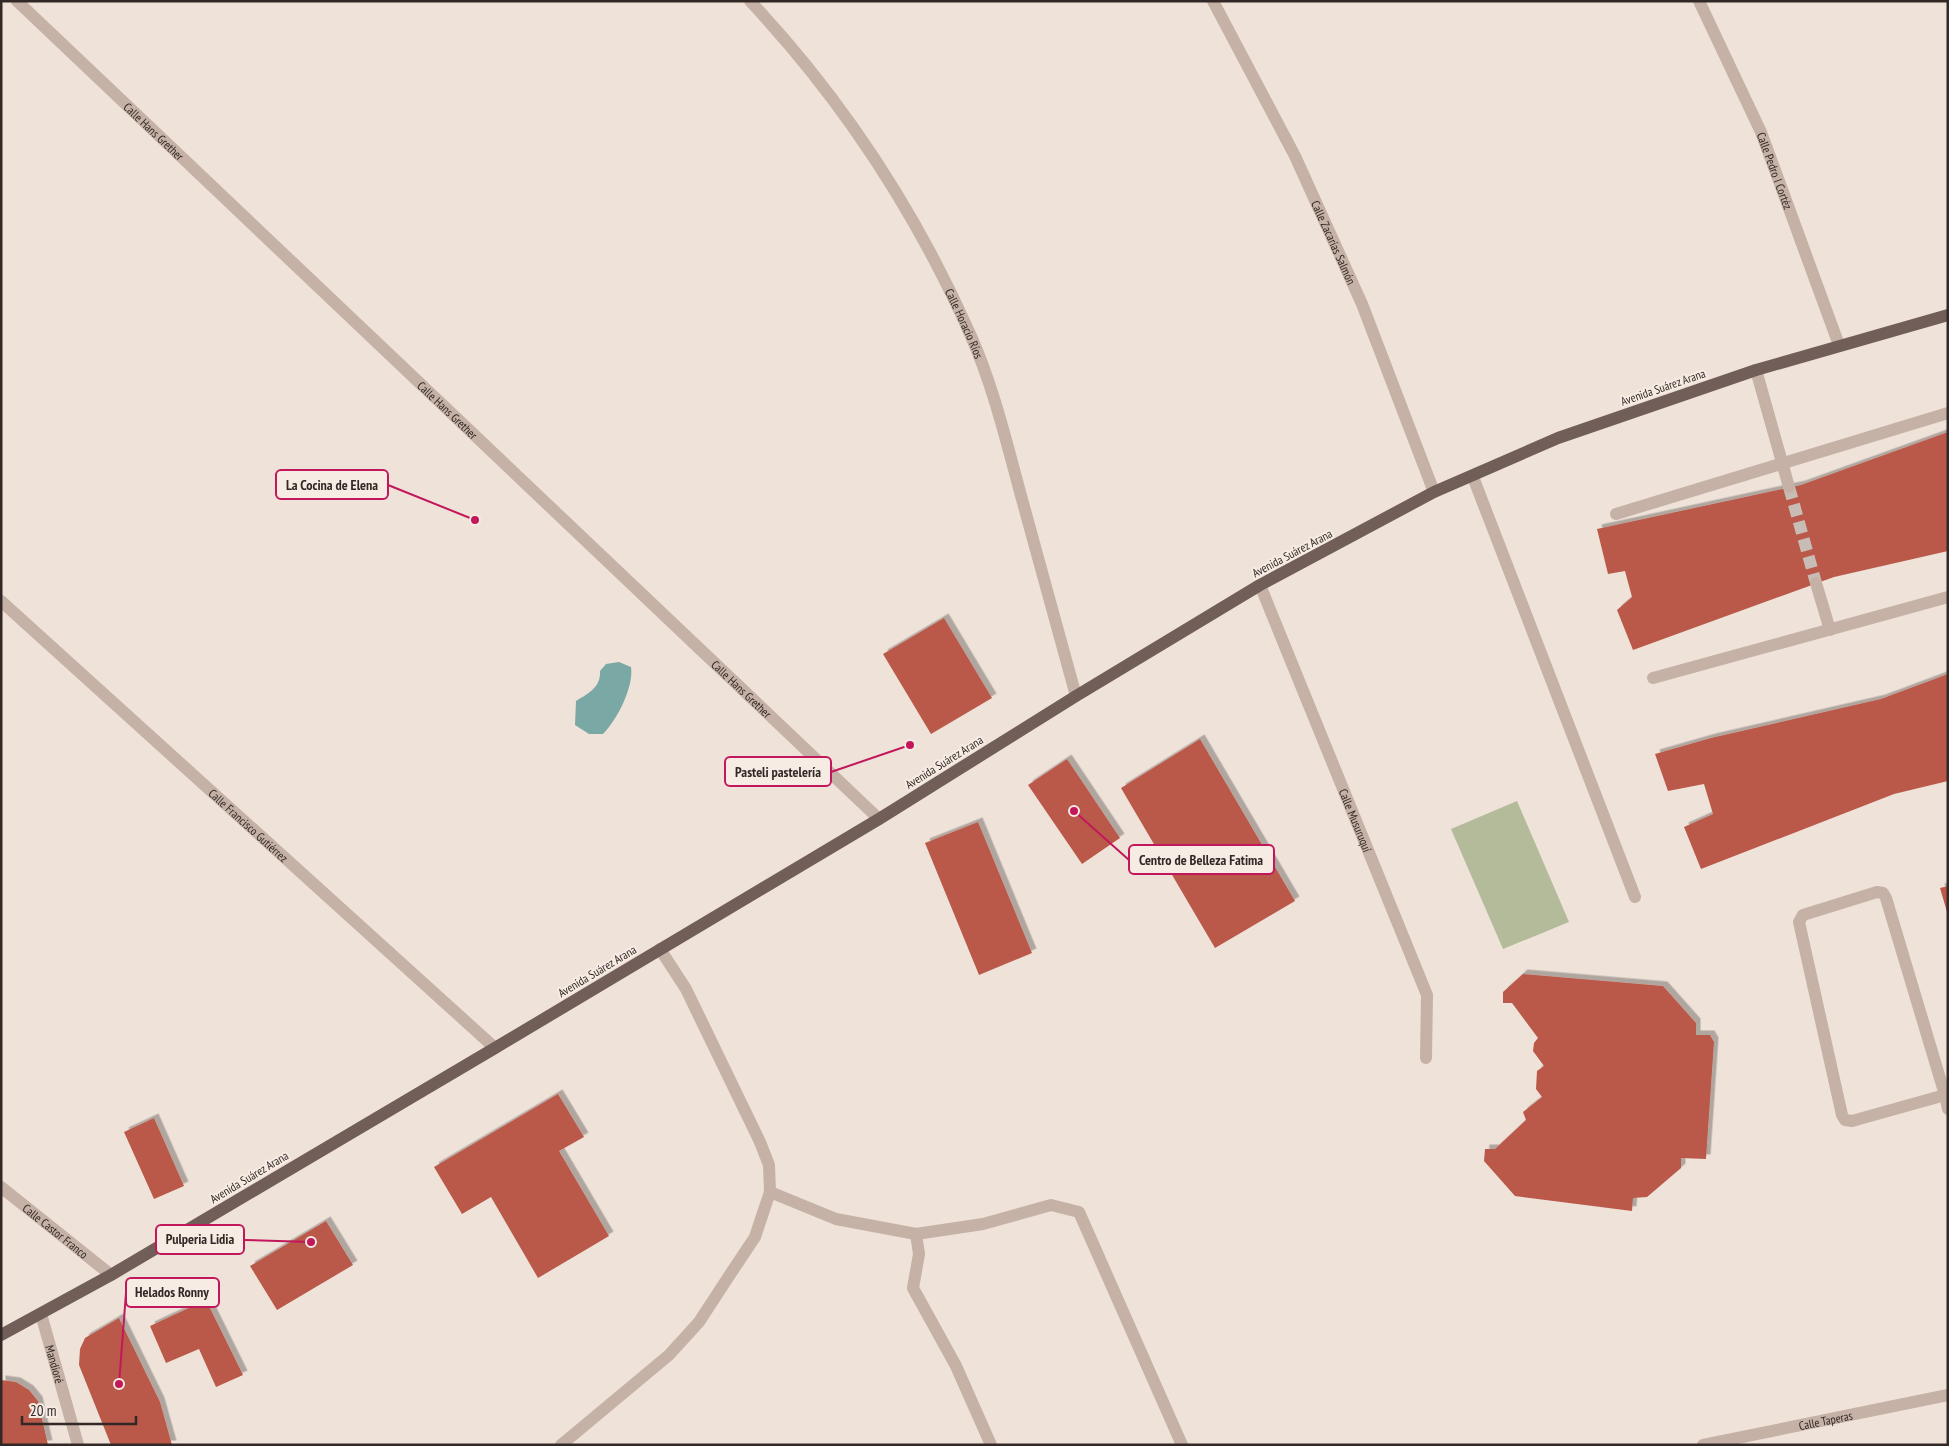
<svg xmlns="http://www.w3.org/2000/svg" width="1949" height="1446" font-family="'PT Sans Narrow',sans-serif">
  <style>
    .green { fill: #b4bb9a }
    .water { fill: #7aa8a5 }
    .building { fill: #ba594a; filter: url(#shadow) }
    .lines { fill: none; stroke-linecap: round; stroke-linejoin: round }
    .minor-tunnel { stroke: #c8bdb5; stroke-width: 12; stroke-dasharray: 12 6; stroke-linecap: butt }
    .minor { stroke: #c5b1a6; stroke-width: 12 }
    .major { stroke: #725e58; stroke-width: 12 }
    .labels { text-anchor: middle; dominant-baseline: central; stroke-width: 4; stroke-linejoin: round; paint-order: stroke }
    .street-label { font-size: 12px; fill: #322826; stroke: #f7ece4 }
    .leader { fill: none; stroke: #c2185b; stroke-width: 2 }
    .callout-dot { fill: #c2185b; stroke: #f7ece4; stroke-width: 2 }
    .callout { fill: #f7ece4; stroke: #c2185b; stroke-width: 2 }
    .callout-label { font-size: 14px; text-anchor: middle; font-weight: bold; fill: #322826 }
  </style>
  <defs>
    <filter id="shadow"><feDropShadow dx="4.5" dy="-4.5" stdDeviation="0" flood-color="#0004"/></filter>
  </defs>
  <rect width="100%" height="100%" fill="#eee2d9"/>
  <path class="green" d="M1517,801L1569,922L1503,949L1451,829Z"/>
  <path class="water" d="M619,662L631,667C634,687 617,720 603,734H589L575,725L576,701C589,693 601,687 600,671L606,664Z"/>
  <path class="building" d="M1948,432V551L1834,577L1633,650L1617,610L1632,597L1625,571L1608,574L1597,529L1801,485Z
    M944,618L992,698L931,734L883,654Z
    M1948,674V781L1894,794L1701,869L1684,827L1713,814L1704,784L1668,791L1655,754L1711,738L1881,699Z
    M1200,739L1295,901L1215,948L1121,788Z
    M1067,759L1120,838L1082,864L1028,785Z
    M978,822L1032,953L979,975L925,843Z
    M1948,886V912H1947L1940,888Z
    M1523,974L1663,986L1696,1023V1035H1710L1714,1042L1706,1159L1681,1158V1168L1647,1197L1633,1198L1632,1211L1515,1196L1484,1161L1485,1149H1495L1526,1120L1523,1112L1542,1097L1536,1089L1537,1071L1544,1066L1533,1051L1534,1043L1538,1038L1512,1003H1503V992Z
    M558,1094L584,1137L559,1151L609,1236L538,1278L491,1197L462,1214L434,1167Z
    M154,1118L184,1186L154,1199L124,1132Z
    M326,1221L353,1265L277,1310L250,1266Z
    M206,1300L243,1375L216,1387L199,1349L166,1363L150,1326Z
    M119,1318L160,1402L172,1445H111L79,1365L80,1349L85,1338Z
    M1,1380L16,1382L29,1390L38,1401L48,1445H1Z"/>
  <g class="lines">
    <path class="minor-tunnel" d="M1789,487L1816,583"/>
    <g class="minor">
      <path id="s1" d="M17,1L879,819"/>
      <path id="s2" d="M750,1C842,99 917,214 971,336C993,386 1006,440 1020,492C1039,560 1057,628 1076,696"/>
      <path id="s3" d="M1213,1L1295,156L1362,304L1434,492"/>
      <path id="s4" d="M1699,1L1761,132L1839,345"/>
      <path d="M1756,370L1789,487"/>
      <path d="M1473,477L1635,897"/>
      <path d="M1616,514L1948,413"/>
      <path d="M1816,583L1830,630"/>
      <path id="s5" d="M1260,585L1427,995L1426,1058"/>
      <path id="s6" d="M1,601L495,1048"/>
      <path d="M1653,678L1948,597"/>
      <path d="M1948,1095H1945L1852,1121L1845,1120L1842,1115L1799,922L1803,915L1877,892L1883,893L1886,898L1945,1095L1948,1109"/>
      <path id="s7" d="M1,1187L111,1275"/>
      <path d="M770,1192L836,1219L916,1234L983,1224L1051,1205L1079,1212L1182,1445"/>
      <path d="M916,1234L919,1254L913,1288L956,1366L991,1445"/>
      <path id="s8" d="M41,1314L78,1445"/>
      <path d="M561,1445L669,1355L699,1322L731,1273L755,1237L770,1192L769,1165L760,1142L686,989L660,949"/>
      <path id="s9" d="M1703,1445L1948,1395"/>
    </g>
    <path class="major" d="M1,1335L111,1275L495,1048L879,819L1076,696L1260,585L1434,492L1558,438L1756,370L1948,315"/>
  </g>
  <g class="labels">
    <g class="street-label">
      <text stroke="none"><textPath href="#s1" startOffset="189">Calle Hans Grether</textPath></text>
      <text stroke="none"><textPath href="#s4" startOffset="186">Calle Pedro I Cortéz</textPath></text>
      <text stroke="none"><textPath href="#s3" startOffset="270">Calle Zacarías Salmón</textPath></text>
      <text stroke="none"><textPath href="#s2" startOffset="389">Calle Horacio Ríos</textPath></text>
      <text transform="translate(1663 387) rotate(-19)">Avenida Suárez Arana</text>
      <text stroke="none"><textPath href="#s1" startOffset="594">Calle Hans Grether</textPath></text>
      <text transform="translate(1292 553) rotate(-28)">Avenida Suárez Arana</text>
      <text stroke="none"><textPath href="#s1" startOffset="999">Calle Hans Grether</textPath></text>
      <text transform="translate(944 762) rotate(-32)">Avenida Suárez Arana</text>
      <text stroke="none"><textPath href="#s5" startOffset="254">Calle Musuruquí</textPath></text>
      <text stroke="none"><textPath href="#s6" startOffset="334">Calle Francisco Gutiérrez</textPath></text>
      <text transform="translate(597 971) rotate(-31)">Avenida Suárez Arana</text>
      <text transform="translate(249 1177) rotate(-31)">Avenida Suárez Arana</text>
      <text stroke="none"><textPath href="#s7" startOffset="70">Calle Castor Franco</textPath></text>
      <text stroke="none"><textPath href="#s8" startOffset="52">Mandioré</textPath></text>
      <text stroke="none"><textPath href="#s9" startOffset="125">Calle Taperas</textPath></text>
    </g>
  </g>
  <path class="leader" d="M475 520L388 485M910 745L831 772M1074 811L1129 860M311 1242L244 1240M119 1384L126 1293"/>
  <g class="callout-dot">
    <circle cx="475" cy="520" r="5"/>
    <circle cx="910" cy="745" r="5"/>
    <circle cx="1074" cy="811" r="5"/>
    <circle cx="311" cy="1242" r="5"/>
    <circle cx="119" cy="1384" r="5"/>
  </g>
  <g class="callout">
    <rect x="276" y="470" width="112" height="29" rx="5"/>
    <rect x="725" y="757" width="106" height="29" rx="5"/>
    <rect x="1129" y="845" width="145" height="29" rx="5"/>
    <rect x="156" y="1225" width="88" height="29" rx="5"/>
    <rect x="126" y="1278" width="93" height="29" rx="5"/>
  </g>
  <g class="callout-label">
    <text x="332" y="490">La Cocina de Elena</text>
    <text x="778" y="777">Pasteli pastelería</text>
    <text x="1201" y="865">Centro de Belleza Fatima</text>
    <text x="200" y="1244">Pulperia Lidia</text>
    <text x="172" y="1297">Helados Ronny</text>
  </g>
  <rect width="1949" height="1446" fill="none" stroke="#322826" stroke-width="5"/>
  <path d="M22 1416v8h114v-8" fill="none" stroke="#322826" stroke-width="2.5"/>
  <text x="30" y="1416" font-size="15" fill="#322826" stroke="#f7ece4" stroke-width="4" paint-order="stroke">20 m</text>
</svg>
